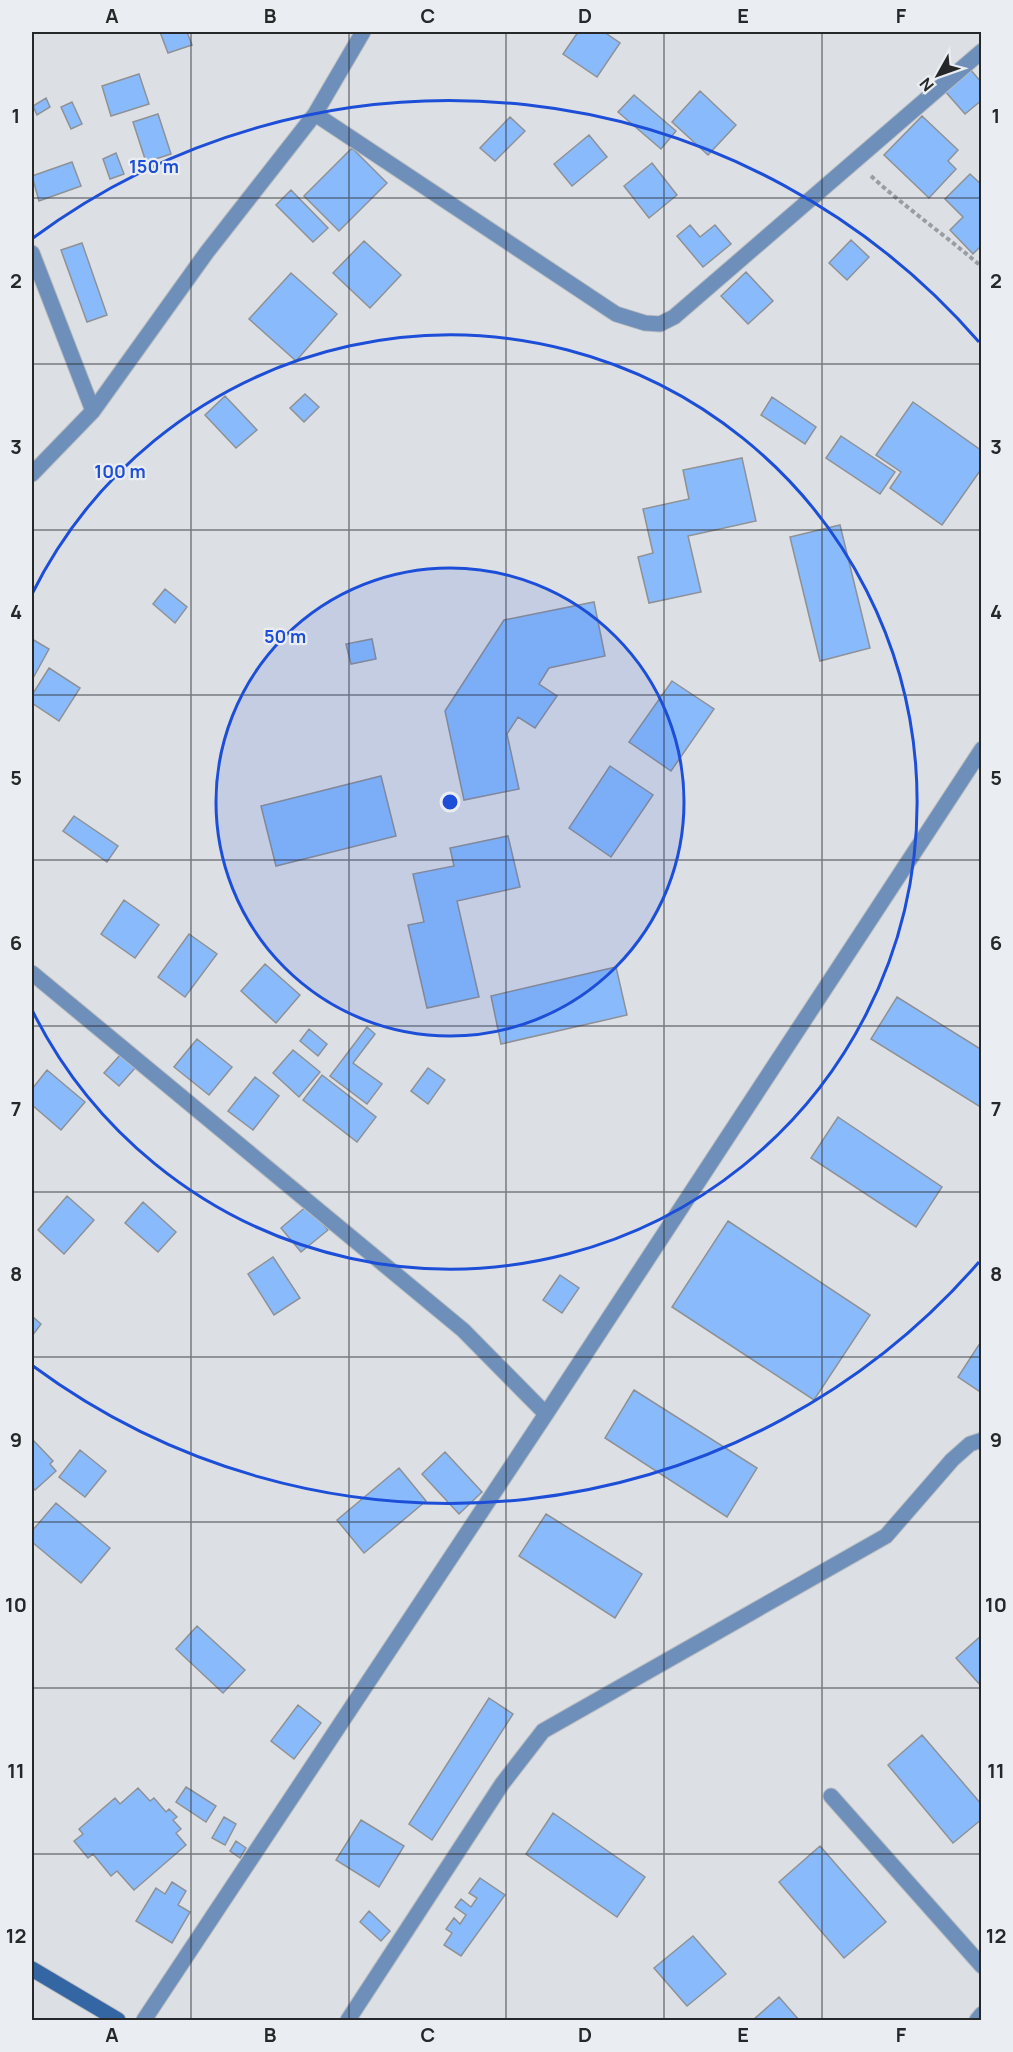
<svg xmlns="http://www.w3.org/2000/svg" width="1013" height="2052" font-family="Manrope,sans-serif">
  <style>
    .building { fill: #89bbfc; stroke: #8e9195; stroke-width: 1.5 }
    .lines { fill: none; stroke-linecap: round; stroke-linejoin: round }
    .service-casing { stroke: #b8bbbf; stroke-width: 17 }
    .minor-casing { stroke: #b8bbbf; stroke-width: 17 }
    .secondary-casing { stroke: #b8bbbf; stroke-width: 17 }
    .path { stroke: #9a9da1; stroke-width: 4; stroke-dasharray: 4.5 3; stroke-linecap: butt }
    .service { stroke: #6d8fba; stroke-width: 15 }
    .minor { stroke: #6d8fba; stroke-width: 15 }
    .secondary { stroke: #3466a4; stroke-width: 15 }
    .grid { fill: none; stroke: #262729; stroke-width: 1.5; stroke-opacity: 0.55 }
    .ring { fill: none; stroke: #1d4ed8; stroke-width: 3 }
    .centre { fill: #1d4ed8; stroke: #eaedf1; stroke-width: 3 }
    .ring-label { font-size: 18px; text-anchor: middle; font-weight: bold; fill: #1d4ed8; stroke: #eaedf1; stroke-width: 4.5; stroke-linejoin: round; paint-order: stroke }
    .neatline { fill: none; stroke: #262729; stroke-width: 2 }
    .grid-label { font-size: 20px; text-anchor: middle; font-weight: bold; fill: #262729 }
  </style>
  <rect width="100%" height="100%" fill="#dce0e4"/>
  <path class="building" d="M160,32H187L192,45L168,53Z
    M578,32H604L620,43L597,77L563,54Z
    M969,68L982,83V100L965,114L944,90Z
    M139,74L149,104L111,116L102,86Z
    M700,91L736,125L708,155L672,122Z
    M634,95L676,131L661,149L618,112Z
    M46,98L50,107L37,115L33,106Z
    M72,102L82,124L71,129L61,107Z
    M158,114L171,154L146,162L133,122Z
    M922,116L958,150L948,161L956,169L929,198L884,155Z
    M510,117L525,131L495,161L480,148Z
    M589,135L607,157L572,186L554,164Z
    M352,148L387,183L339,231L304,196Z
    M116,153L124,174L110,179L103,159Z
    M72,162L81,186L39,201L32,176Z
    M652,163L677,195L649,218L624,186Z
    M970,174L982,185V245L973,254L950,230L963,217L945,199Z
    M291,190L328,228L313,242L276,205Z
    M690,225L700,237L715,225L731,244L703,267L677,236Z
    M851,240L869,257L847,280L829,263Z
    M364,241L401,275L370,308L333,273Z
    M82,243L107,315L87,322L61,250Z
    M746,272L773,301L748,324L721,296Z
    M291,273L337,314L296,361L249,319Z
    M305,394L319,407L304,422L290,408Z
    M225,396L257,430L236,448L205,415Z
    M772,397L816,427L805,444L761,415Z
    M913,402L982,451V468L942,525L890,488L901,472L876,455Z
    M841,436L895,472L880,494L826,458Z
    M742,458L756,521L688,536L701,592L649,603L638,557L653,553L643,509L689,499L683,470Z
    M840,525L870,648L820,661L790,537Z
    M165,589L187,607L175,623L153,604Z
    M594,602L605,656L549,668L539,684L557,696L535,728L518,717L507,734L519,789L464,800L445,711L504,620Z
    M32,639L49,649L32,680Z
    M372,639L376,659L351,664L346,644Z
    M49,668L80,688L59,721L32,703V695Z
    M672,681L714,709L671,771L629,742Z
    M610,766L653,795L611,857L569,828Z
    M381,776L396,836L276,866L261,806Z
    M74,816L118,846L107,862L63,831Z
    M508,836L520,887L457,901L479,997L427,1008L408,925L424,922L413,874L454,866L450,848Z
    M124,900L159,925L135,958L101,934Z
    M189,934L217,954L185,997L158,977Z
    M265,964L300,995L276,1023L241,991Z
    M616,967L627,1015L501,1044L491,996Z
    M897,997L982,1050V1108L871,1039Z
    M367,1027L375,1034L353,1063L382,1084L367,1104L330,1076Z
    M309,1029L327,1044L318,1056L300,1041Z
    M197,1039L232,1067L209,1095L174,1067Z
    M293,1050L320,1072L299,1097L273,1073Z
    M121,1054L136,1067L119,1086L104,1073Z
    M428,1068L445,1080L428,1104L411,1091Z
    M47,1070L85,1102L61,1130L32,1105V1089Z
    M322,1075L376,1117L357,1142L303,1100Z
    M255,1077L279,1096L253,1130L228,1111Z
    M838,1117L942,1187L916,1227L811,1158Z
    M67,1196L94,1220L64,1254L38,1230Z
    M143,1202L176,1232L158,1252L125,1223Z
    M308,1205L328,1230L301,1252L281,1228Z
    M728,1221L870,1315L814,1400L672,1307Z
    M273,1257L300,1298L274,1315L248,1274Z
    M560,1275L579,1288L562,1313L543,1300Z
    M32,1316L41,1324L32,1336Z
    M982,1340V1393L958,1377Z
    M634,1390L757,1468L727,1517L605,1438Z
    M33,1440L53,1461L50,1464L56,1471L35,1490L32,1487V1442Z
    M80,1450L106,1471L85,1497L59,1477Z
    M445,1452L482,1492L459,1514L422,1474Z
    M399,1468L426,1501L364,1553L337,1520Z
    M56,1503L110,1548L81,1583L32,1542V1531Z
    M546,1514L642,1574L615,1618L519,1556Z
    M197,1626L245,1670L223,1693L176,1649Z
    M982,1635V1687L956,1658Z
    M489,1698L513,1714L432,1840L409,1824Z
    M298,1705L321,1723L294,1759L271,1741Z
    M922,1735L982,1805V1819L953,1843L888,1765Z
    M186,1787L216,1806L206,1822L176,1802Z
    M138,1788L150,1801L154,1798L166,1812L169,1809L177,1817L173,1820L181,1829L176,1833L186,1845L134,1890L117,1871L111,1876L93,1854L88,1858L74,1841L83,1834L79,1829L115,1798L120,1804Z
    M553,1813L645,1877L617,1917L526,1854Z
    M224,1817L236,1824L225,1845L212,1838Z
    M361,1820L404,1846L379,1887L336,1860Z
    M236,1841L246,1848L240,1858L230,1851Z
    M820,1846L886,1922L844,1958L779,1882Z
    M480,1878L505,1895L461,1956L444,1945L452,1933L446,1929L454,1918L460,1924L466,1915L455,1907L461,1899L471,1907L477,1898L469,1893Z
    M172,1882L186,1891L178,1905L190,1912L172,1943L136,1921L156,1888L165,1894Z
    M369,1911L390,1931L381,1941L360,1922Z
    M693,1936L726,1974L687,2006L654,1968Z
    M779,1997L799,2020H753Z"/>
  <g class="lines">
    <g class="service-casing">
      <path id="service" d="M348,2020L502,1784L543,1731L886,1536L952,1460L970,1444L982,1440"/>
    </g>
    <g class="minor-casing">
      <path id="minor" d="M315,114L616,314L645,323L660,324L674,317L982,51
        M32,253L93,411
        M32,474L93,411L207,252L315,114L363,32
        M32,973L463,1330L546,1414
        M831,1796L982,1966
        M144,2020L546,1414L982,749
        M977,2020L982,2014"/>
    </g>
    <g class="secondary-casing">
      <path id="secondary" d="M32,1969L118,2020"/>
    </g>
    <path class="path" d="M871,176C906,208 945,235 982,267"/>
    <use href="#service" class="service"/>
    <use href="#minor" class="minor"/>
    <use href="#secondary" class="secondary"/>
  </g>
  <path class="grid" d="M191,32V2020M349,32V2020M506,32V2020M664,32V2020M822,32V2020M32,198H982M32,364H982M32,530H982M32,695H982M32,860H982M32,1026H982M32,1192H982M32,1357H982M32,1522H982M32,1688H982M32,1854H982"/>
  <circle cx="450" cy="802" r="234" fill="#1d4ed8" fill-opacity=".12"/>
  <g class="ring">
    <circle cx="450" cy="802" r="234"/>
    <path d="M32 594A467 467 0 1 1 32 1010"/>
    <path d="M979 1262A701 701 0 0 1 33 1366M33 238A701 701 0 0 1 979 342"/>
  </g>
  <circle cx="450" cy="802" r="9" class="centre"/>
  <g class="ring-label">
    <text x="154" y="173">150 m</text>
    <text x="120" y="478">100 m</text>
    <text x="285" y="643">50 m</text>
  </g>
  <rect width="1013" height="2052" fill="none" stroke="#eaedf1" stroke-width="66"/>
  <g transform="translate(938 75) rotate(230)" stroke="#eaedf1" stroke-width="4.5" paint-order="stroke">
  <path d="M0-4.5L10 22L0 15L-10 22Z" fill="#262729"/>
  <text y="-9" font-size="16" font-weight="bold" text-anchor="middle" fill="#262729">N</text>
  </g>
  <rect x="33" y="33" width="947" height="1986" class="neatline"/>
  <g class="grid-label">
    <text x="112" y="23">A</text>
    <text x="270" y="23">B</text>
    <text x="428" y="23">C</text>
    <text x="585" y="23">D</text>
    <text x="743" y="23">E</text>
    <text x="901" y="23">F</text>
    <text x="16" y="123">1</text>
    <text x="996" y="123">1</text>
    <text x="16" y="288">2</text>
    <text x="996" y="288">2</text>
    <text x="16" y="454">3</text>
    <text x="996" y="454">3</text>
    <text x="16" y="619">4</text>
    <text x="996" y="619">4</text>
    <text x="16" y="785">5</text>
    <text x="996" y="785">5</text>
    <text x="16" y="950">6</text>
    <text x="996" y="950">6</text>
    <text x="16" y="1116">7</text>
    <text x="996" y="1116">7</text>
    <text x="16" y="1281">8</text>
    <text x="996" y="1281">8</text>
    <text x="16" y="1447">9</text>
    <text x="996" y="1447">9</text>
    <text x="16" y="1612">10</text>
    <text x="996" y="1612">10</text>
    <text x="16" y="1778">11</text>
    <text x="996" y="1778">11</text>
    <text x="16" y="1943">12</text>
    <text x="996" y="1943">12</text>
    <text x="112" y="2042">A</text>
    <text x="270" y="2042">B</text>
    <text x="428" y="2042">C</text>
    <text x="585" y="2042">D</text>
    <text x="743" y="2042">E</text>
    <text x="901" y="2042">F</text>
  </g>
</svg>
